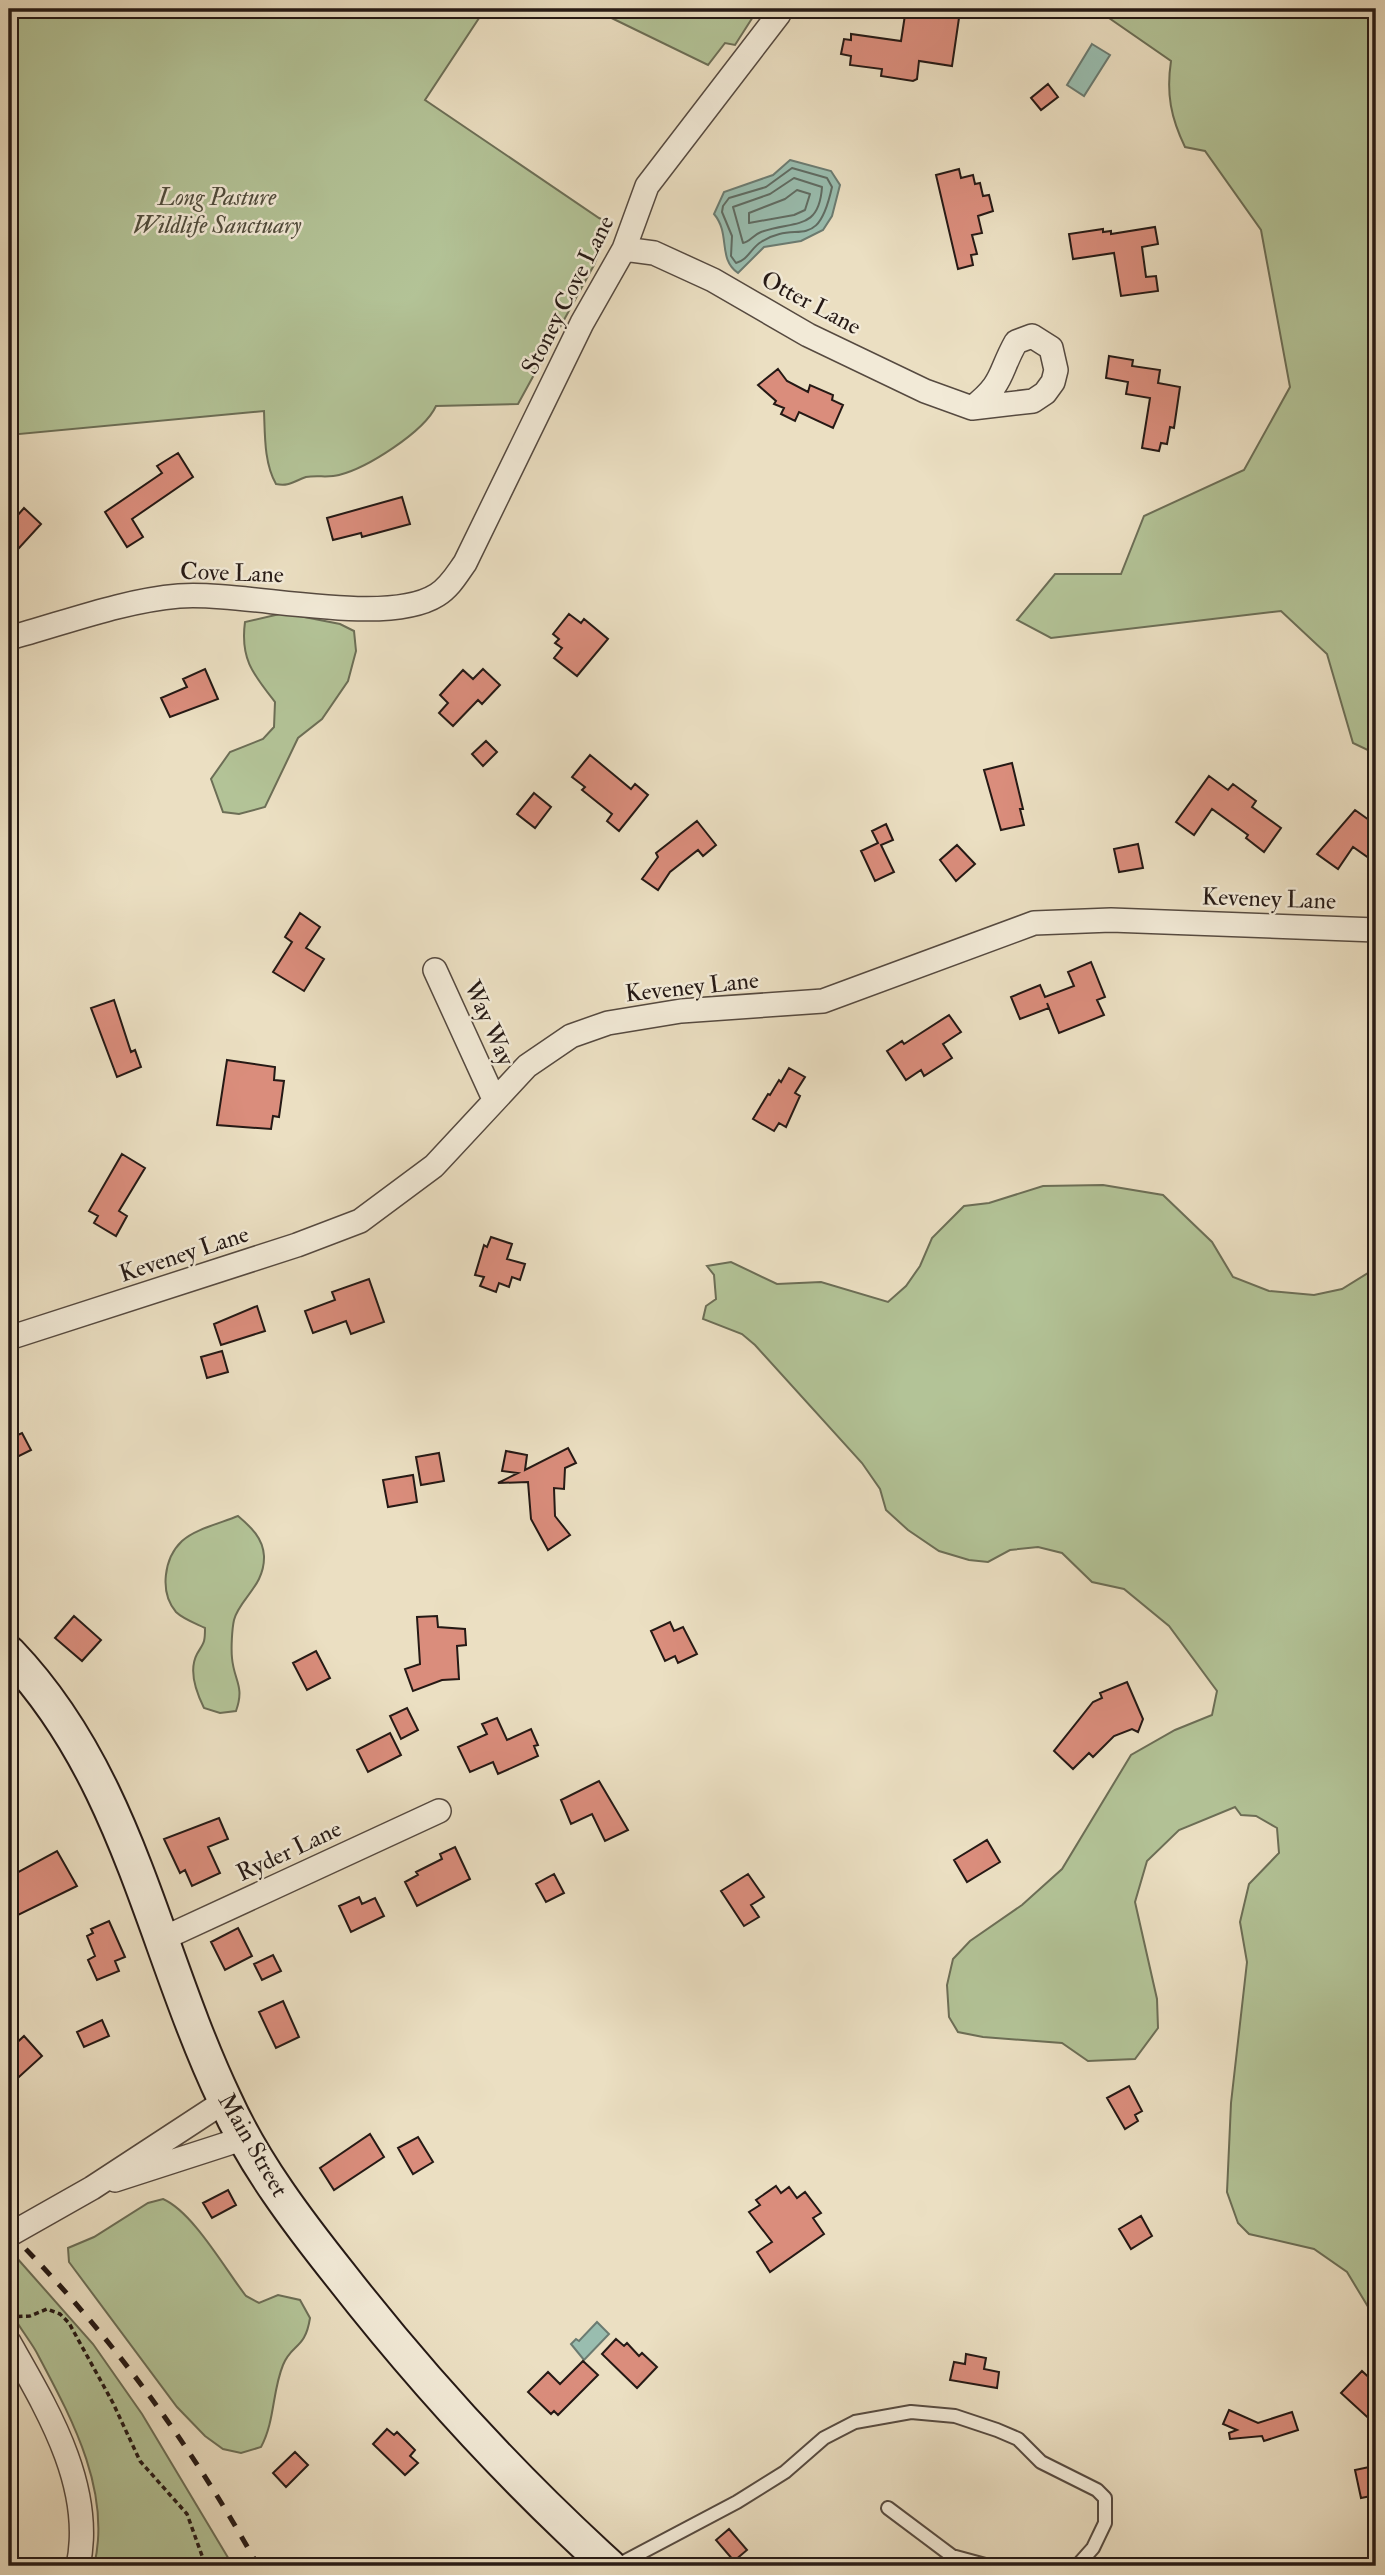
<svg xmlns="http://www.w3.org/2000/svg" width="1385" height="2575" font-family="'IM FELL Double Pica',serif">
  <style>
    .green { fill: #b3c397; stroke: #6c6e56; stroke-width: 2 }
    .water { fill: #99bdaf; stroke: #6b7b71; stroke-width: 2 }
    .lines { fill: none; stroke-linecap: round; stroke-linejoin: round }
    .shore { stroke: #5f6b62; stroke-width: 2 }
    .building { fill: #da8d7c; stroke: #251915; stroke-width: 2 }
    .lane-casing { stroke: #564a40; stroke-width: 16 }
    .street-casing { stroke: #564a40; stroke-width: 26 }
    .secondary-casing { stroke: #251915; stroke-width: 37 }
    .path { stroke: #251915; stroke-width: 3.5; stroke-dasharray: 5 3.5; stroke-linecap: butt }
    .lane { stroke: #f2ead7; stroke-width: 12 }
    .street { stroke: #f2ead7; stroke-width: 23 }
    .secondary { stroke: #f2ead7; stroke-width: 33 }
    .rail { stroke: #251915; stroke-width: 5; stroke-dasharray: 12 12; stroke-linecap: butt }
    .labels { text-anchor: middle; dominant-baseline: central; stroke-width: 5; stroke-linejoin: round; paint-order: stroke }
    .park-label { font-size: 24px; font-style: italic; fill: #504c3c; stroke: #f2ead7 }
    .street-label { font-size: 24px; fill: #251915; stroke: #f2ead7 }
  </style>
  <rect width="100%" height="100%" fill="#ebdfc2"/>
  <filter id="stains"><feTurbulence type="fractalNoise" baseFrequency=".00286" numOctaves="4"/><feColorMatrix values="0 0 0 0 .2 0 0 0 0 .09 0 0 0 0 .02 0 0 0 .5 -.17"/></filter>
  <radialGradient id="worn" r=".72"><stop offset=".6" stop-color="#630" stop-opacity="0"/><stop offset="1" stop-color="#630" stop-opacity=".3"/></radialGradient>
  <path class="green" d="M9,9H485L425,100L599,218L611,223L594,265L518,404L436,406C424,432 367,468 339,475C329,478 317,475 306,477C294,481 289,487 276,484C264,463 265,435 264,411L9,435Z
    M593,9H758L735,45L725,43L708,65Z
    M1096,9H1376V754L1353,743L1327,654L1281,611L1051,638L1017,620L1055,574H1121L1144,516L1244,470L1290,387L1261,230L1205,151L1185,147C1171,118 1166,94 1171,61Z
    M284,613L340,624L354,631L356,651L348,681L322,719L298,738L265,807L239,814L223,812L211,779L230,752L263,739L274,727L275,702C253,674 240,659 245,622Z
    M1103,1185L1163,1195L1212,1242L1233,1277L1269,1291L1314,1295L1342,1289L1376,1268V2320L1347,2272L1314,2249L1249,2234L1238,2223L1227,2192L1231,2103L1247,1962L1240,1922L1249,1884L1279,1853L1277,1828L1256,1816L1241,1815L1235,1807L1179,1830L1147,1861L1135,1902L1157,1999L1158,2028L1135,2059L1088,2061L1062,2043L983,2037L958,2032L949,2017L947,1985L953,1959L970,1941L1022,1905L1062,1869L1131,1755L1175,1730L1212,1715L1217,1691L1169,1626L1124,1589L1092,1582L1062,1553L1038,1547L1010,1550L988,1562L969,1560L939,1551L908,1530L886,1510L880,1489L862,1463L755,1345L742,1334L703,1319L706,1306L716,1299L714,1275L707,1266L731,1262L777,1284L821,1282L888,1302L906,1286L920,1266L932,1238L964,1206L989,1203L1043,1186Z
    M238,1516C251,1527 263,1538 264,1556C265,1586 239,1599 234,1620C232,1629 231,1648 232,1658C234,1681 245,1686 236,1711L220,1713L204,1708C196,1692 188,1671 197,1654C204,1642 205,1643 205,1628C197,1624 183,1619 176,1612C159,1592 164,1558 182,1541C195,1529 221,1523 238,1516Z
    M163,2199C193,2212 225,2269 246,2296L259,2303L278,2295L300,2300L310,2318C305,2350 292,2343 283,2365C272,2392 275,2421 261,2447L241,2453L223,2449L205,2436L177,2407L69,2262L68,2248L94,2237L148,2203Z
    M16,2257L93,2344L142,2414L233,2566H94C112,2492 72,2419 38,2355C30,2339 12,2320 9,2304C7,2290 9,2275 9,2261Z"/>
  <path class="water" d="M1092,44L1110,55L1084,96L1067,85Z
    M790,160L831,171L840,185L832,216L823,230L801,241L764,247L738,273C717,258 731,234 714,214L724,192L773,175Z
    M597,2322L609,2334L584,2360L571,2344L576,2339L579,2341Z"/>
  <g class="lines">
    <path class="shore" d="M792,168L827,178L832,187C817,255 798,218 761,242C751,248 748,260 736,263L731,256L732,236L722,212L723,206L729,198L766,187Z
      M794,178L822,187C819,232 793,220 761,232C753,235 750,242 743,243L733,207L770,194Z
      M797,190L810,194L805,210L794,215L749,223V213L785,199Z"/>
  </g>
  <path class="building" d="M913,9H954L953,17L959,18L952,66L919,61L917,79L913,81L881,76L882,69L850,65L851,56L841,54L844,39L851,40V34L901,41L905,15L912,16Z
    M1048,84L1058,97L1041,110L1031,98Z
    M959,169L961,178L973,175L975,184L980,183L983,196L989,195L993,211L978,216L982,233L972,235L977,254L971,255L973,265L958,269L936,175Z
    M1155,227L1158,244L1142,247L1146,277L1156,276L1158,291L1121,296L1114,253L1073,259L1069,234L1103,229V232L1111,231V234Z
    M1109,356L1133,360L1132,366L1160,370L1158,383L1180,387L1174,428L1170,427L1167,444L1161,443L1159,451L1142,448L1150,398L1126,394L1128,382L1106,378Z
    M778,369L787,381L808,392L810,385L833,395L832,400L843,405L833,428L799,412L795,421L781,414L784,408L774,404L776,401L758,385Z
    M178,453L193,477L132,519L143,537L127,547L105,512L162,473L157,466Z
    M402,497L410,524L362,537L361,533L333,540L327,518Z
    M24,508L41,524L9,559V525Z
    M569,614L581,623L584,619L608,639L577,676L554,658L562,648L555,643L559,639L553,634Z
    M205,669L218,699L170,717L161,698L187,687L183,679Z
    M483,669L500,685L482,704L478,700L453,726L439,713L448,703L440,695L463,670L473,679Z
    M486,741L497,752L483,766L472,754Z
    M590,755L631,789L635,784L648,795L619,831L607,821L612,814L582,790L585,787L572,777Z
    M1012,763L1023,809H1020L1024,825L1001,830L984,770Z
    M1209,776L1228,790L1233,784L1256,801L1252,807L1281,828L1264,852L1246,838L1248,835L1212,809L1194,835L1176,822Z
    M534,793L551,807L535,828L517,814Z
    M1355,810L1376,825V863L1353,847L1338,869L1317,854Z
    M697,821L716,845L703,856L698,850L670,872L658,890L642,879L658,857L656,853Z
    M886,824L893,840L881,845L894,872L875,881L861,851L878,843L872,831Z
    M1138,844L1143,868L1119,872L1114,849Z
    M957,845L975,864L956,881L940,860Z
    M300,913L320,927L306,948L324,959L304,991L273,972L292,942L285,937Z
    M1091,962L1105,997L1097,1000L1104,1015L1059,1033L1047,1003L1049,1008L1020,1019L1011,997L1040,985L1045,997L1074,986L1068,972Z
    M114,1000L131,1052L135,1050L141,1067L117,1077L91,1008Z
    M949,1015L961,1032L943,1044L952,1058L924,1076L921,1070L906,1080L887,1051L902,1041L904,1044Z
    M227,1060L275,1067L274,1080L284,1081L279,1117L273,1116L271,1129L217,1125Z
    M789,1068L805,1077L795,1093L800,1096L786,1127L779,1123L774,1131L753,1119L768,1094L770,1095L779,1080L781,1082Z
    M122,1154L145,1168L119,1211L127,1216L116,1236L94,1223L98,1216L89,1211Z
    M491,1237L512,1244L507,1259L525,1264L520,1280L512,1277L509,1287L499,1283L496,1292L480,1286L484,1277L475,1275L484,1245L487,1247Z
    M369,1279L384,1322L351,1334L346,1321L313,1333L305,1311L335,1300L332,1292Z
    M257,1306L265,1331L221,1345L214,1324Z
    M222,1351L228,1372L207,1378L201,1357Z
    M22,1433L31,1450L9,1461V1439Z
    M568,1448L576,1463L565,1468L564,1489L554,1488L555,1516L570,1535L548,1550L531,1519L528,1482L498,1483L518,1473L502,1471L506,1451L527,1455L525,1470Z
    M439,1453L444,1481L421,1485L416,1457Z
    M413,1475L417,1502L388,1507L383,1480Z
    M74,1616L101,1640L82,1661L55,1638Z
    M437,1616L438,1627L465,1629L466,1645L457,1646L459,1679L442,1680L413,1691L405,1669L420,1664L417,1617Z
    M670,1622L674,1631L683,1627L697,1654L678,1663L675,1656L665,1661L651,1631Z
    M316,1651L330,1678L307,1690L293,1663Z
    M1127,1682L1143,1719L1138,1732L1132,1729L1114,1736L1093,1757L1089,1753L1073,1769L1054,1751L1093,1702L1102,1698L1100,1693Z
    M407,1708L418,1730L401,1739L390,1716Z
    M497,1718L507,1740L531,1729L538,1745L534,1746L538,1756L498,1774L493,1762L470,1772L458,1747L487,1734L482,1724Z
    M390,1733L401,1755L368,1772L357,1750Z
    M599,1781L628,1830L605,1841L592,1814L571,1824L561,1800Z
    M219,1818L228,1839L208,1847L220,1873L192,1886L185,1870L180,1873L164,1839Z
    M987,1840L1000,1862L967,1882L954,1860Z
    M455,1847L470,1879L417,1906L405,1882L418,1875L416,1872L442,1859L440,1854Z
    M57,1851L77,1886L16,1916L9,1902V1877Z
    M554,1874L564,1893L546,1902L536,1884Z
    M748,1874L764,1897L751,1905L759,1917L744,1926L721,1891Z
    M359,1897L362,1904L375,1898L384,1916L351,1932L339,1906Z
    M109,1921L125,1957L115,1961L119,1971L97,1980L88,1960L95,1956L87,1936L93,1933L91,1929Z
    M238,1928L252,1956L225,1970L211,1942Z
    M273,1955L281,1971L262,1980L254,1964Z
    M283,2001L299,2037L276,2048L259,2012Z
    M102,2020L109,2036L84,2047L77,2032Z
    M24,2036L42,2056L9,2086V2050Z
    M1129,2086L1142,2111L1135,2115L1138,2121L1125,2129L1107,2098Z
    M370,2134L384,2157L334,2190L320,2168Z
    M418,2137L433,2162L413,2174L398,2148Z
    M776,2186L781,2193L789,2187L797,2198L805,2192L821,2213L813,2218L824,2234L770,2272L757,2252L772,2242L749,2212L760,2205L756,2200Z
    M228,2190L236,2205L212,2218L203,2203Z
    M1141,2216L1152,2236L1131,2249L1119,2229Z
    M616,2339L624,2346L627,2343L639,2356L642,2353L657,2367L637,2388L602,2354Z
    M966,2354L986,2358L984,2369L999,2372L997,2388L950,2380L954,2362L965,2364Z
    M583,2361L598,2375L558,2415L554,2411L551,2414L528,2392L548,2372L560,2384Z
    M1362,2371L1376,2384V2425L1341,2393Z
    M1229,2410L1258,2423L1292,2412L1298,2430L1264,2441L1262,2436L1230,2439L1229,2433L1237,2430L1223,2424Z
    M387,2429L394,2435L397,2432L415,2450L410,2456L418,2463L405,2475L373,2444Z
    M295,2452L308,2465L286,2487L273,2473Z
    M1374,2466L1376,2495L1361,2498L1355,2470Z
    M729,2529L747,2550L734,2561L716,2540Z"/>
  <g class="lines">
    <g class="lane-casing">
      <path id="lane" d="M888,2508L952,2556L989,2566
        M616,2566L737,2502L785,2472L824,2438L855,2422L911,2412L955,2416L997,2430L1018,2439L1041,2462L1097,2490L1105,2498V2523L1093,2548L1077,2566"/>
    </g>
    <g class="street-casing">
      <path id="street" d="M624,249L654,253L713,280L808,335L925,391L972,408L1033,401L1045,393L1053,382L1056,370L1051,348L1032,336L1016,342C998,374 1005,382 972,408
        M9,638C65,623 121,601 179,596C246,591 385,628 437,595C450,587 457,574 465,563L582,323L624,249L647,186L779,14
        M435,970L494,1099
        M9,1338L297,1245L360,1221L434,1166L527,1066L571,1036L608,1023L681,1011L823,1001L1034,923L1111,920L1376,930
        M162,1939L439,1811
        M115,2180L245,2138
        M9,2235L92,2188L225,2101
        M9,2342C47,2409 95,2487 78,2566"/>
    </g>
    <g class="secondary-casing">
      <path id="secondary" d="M9,1653C128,1777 153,1949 225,2100C254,2164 298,2222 341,2276C423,2381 511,2477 609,2566"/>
    </g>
    <path class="path" d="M9,2317L30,2316L47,2309L60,2314L69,2323L113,2403L140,2461L187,2514L205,2564"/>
    <use href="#lane" class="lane"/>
    <use href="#street" class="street"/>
    <use href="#secondary" class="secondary"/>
    <path class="rail" d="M9,2232C107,2330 191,2444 258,2566"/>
  </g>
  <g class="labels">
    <g class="park-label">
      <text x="217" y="197">Long Pasture<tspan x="217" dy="28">Wildlife Sanctuary</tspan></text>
    </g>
    <g class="street-label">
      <text transform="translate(568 295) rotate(-63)">Stoney Cove Lane</text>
      <text transform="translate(811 303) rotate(28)">Otter Lane</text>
      <text transform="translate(232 573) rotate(2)">Cove Lane</text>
      <text transform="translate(1269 899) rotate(2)">Keveney Lane</text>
      <text transform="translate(692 987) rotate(-6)">Keveney Lane</text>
      <text transform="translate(489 1023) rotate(66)">Way Way</text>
      <text transform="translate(184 1254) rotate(-18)">Keveney Lane</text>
      <text transform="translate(289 1851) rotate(-25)">Ryder Lane</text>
      <text transform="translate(253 2145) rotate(60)">Main Street</text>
    </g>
  </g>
  <rect width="1385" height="2575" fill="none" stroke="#ebdfc2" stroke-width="35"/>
  <rect x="10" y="10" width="1364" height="2554" fill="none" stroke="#251915" stroke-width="3.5"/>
  <rect x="18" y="18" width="1350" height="2540" fill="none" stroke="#251915" stroke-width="2"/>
  <rect width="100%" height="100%" filter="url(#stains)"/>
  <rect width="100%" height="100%" fill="url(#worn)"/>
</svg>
